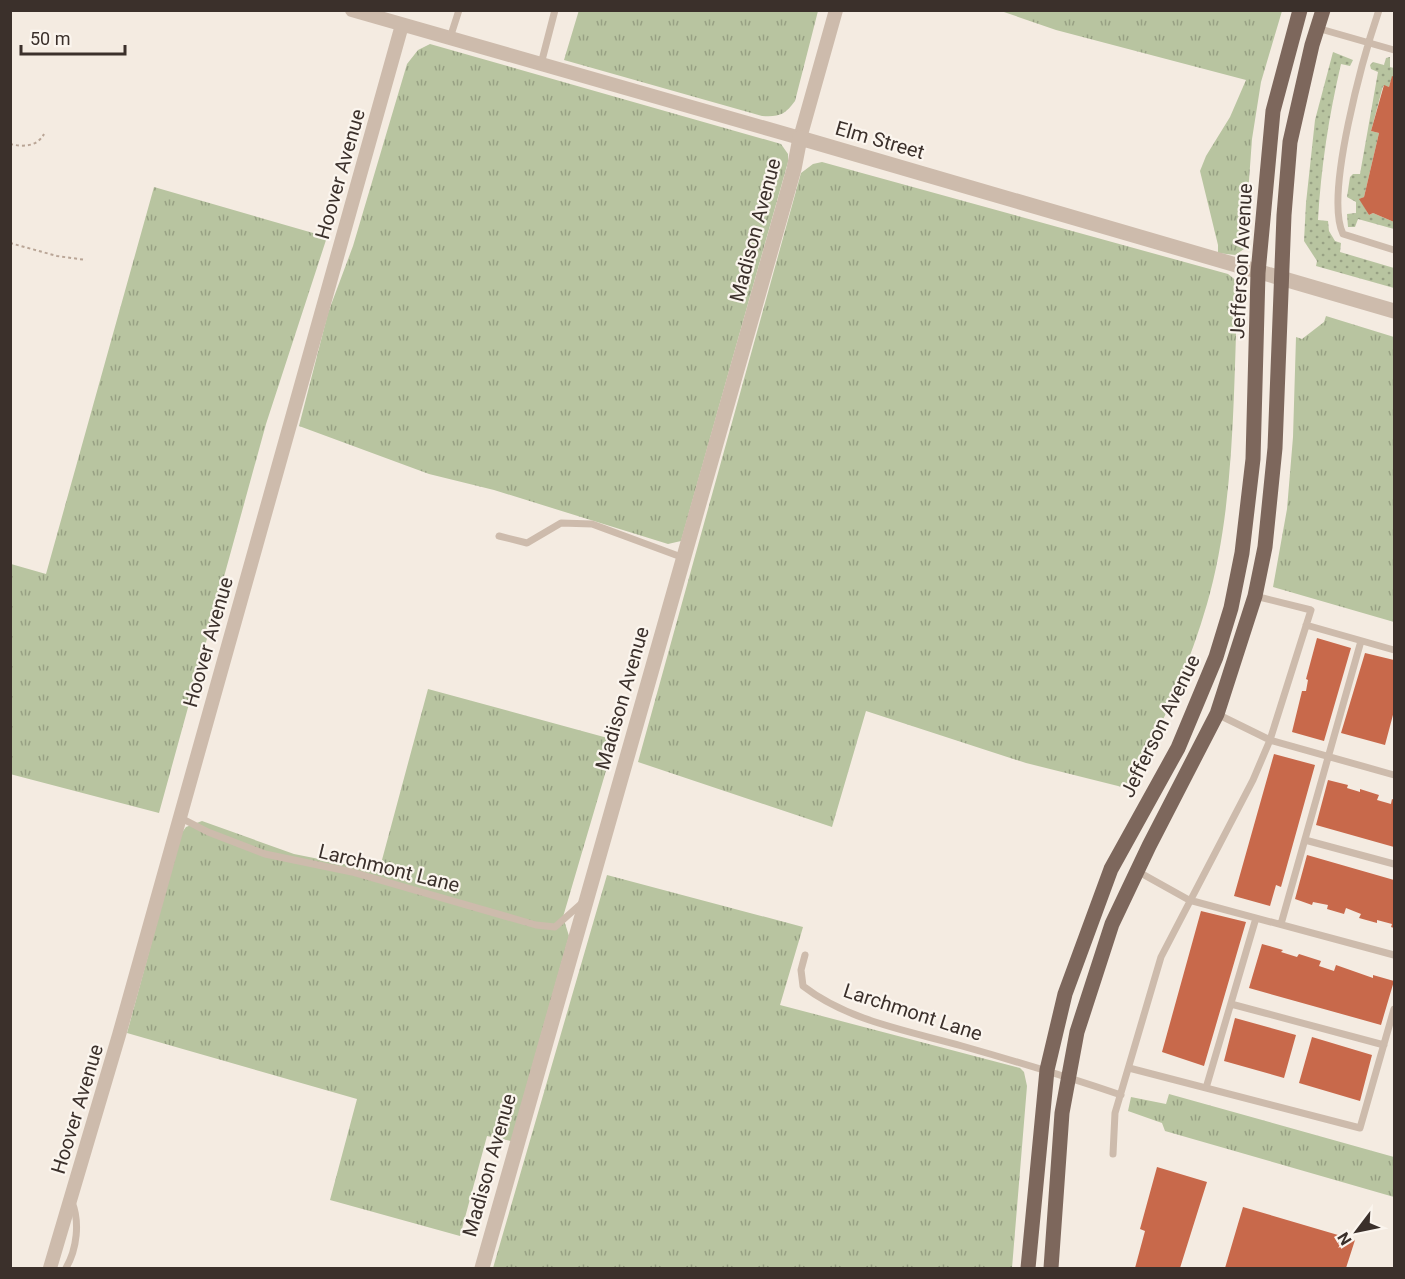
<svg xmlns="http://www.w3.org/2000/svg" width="1405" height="1279" font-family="Roboto,sans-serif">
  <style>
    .grass { fill: url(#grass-tufts) }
    .garden { fill: url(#garden-dots) }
    .building { fill: #c8694b }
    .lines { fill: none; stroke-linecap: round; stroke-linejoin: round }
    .path { stroke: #b9a596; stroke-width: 2; stroke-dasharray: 3 3; stroke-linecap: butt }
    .service { stroke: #cdbbac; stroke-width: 7 }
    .minor { stroke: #cdbbac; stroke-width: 14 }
    .tertiary { stroke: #cdbbac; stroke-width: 15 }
    .primary { stroke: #7d675c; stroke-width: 15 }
    .labels { text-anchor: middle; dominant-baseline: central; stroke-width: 4.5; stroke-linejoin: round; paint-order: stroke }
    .street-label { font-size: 20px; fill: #3b302b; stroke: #fbf5ee }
  </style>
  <defs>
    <pattern id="grass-tufts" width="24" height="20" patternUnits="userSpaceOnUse" patternTransform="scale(1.5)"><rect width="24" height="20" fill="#b8c4a0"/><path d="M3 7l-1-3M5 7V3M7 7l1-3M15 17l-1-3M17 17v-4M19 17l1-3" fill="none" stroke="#97a083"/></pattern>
    <pattern id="garden-dots" width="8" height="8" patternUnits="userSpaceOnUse" patternTransform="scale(1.5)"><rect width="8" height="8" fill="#b8c4a0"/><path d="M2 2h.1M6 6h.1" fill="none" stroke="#97a083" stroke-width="1.8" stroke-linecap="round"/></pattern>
  </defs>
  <rect width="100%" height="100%" fill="#f4ebe1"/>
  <path class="grass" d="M579,10H818V11L795,101C785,115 779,117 762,116L564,60Z
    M1001,11H1282L1261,82L1252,139L1244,249L1235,255L1218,253V245L1200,171L1206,156L1230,117L1246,80L1056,30Z
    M430,44L781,144L788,154V162L681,541L668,544L494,490L429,474L299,426L328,313L353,246L407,64L418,50Z
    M822,162L1228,274L1238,282C1233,387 1236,504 1207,604C1188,669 1161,731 1126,788L1026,763L866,711L832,827L638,762L801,173L813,164Z
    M154,187L327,237L266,424L159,813L10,774L11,564L46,574Z
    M1326,316L1394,337V622L1273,587L1287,509L1293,437L1296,337L1302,339L1324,322Z
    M428,689L615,740L563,917L569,936L511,1141L487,1136L460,1236L330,1200L357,1099L127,1033L181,834L186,827L202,821L294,854L379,871Z
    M607,875L803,927L780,1005L1020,1068L1024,1072L1027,1086L1012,1268H493Z
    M1169,1094L1394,1157V1197L1165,1131L1162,1123L1128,1111L1131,1097L1166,1104Z"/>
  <path class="garden" d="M1333,52L1353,60L1350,66L1341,64C1329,115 1321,167 1318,220L1328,221L1329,231L1335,241L1341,243L1340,252L1394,268V288L1316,266L1317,261L1304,241L1306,203L1315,120Z
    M1390,57V67L1394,68V77H1392L1389,87L1383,86L1371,131L1379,133L1364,197L1360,199L1369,215L1373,213L1394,222V229L1358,219L1355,227H1348L1347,214L1356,213V202L1347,197L1350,177L1353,174H1360L1378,72L1371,69L1370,65L1373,62L1384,65L1386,58Z"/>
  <path class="building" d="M1392,76L1394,77V222L1373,213L1369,215L1359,199L1364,197L1379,133L1371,131L1384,85L1389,87Z
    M1317,638L1351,648L1324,741L1292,732L1302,691H1306L1308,680L1306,679Z
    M1365,653L1394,660V711L1385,745L1341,733Z
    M1274,754L1315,765L1281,887L1276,885L1270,906L1234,896Z
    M1328,780L1348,785L1347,788L1360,792V789L1379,795L1377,800L1391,804L1392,799L1394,800V847L1316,825Z
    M1307,855L1394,880V928L1391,927L1392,924L1377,920V923L1359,918L1361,914L1346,908L1344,914L1327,909L1328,905L1313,902L1312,905L1295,899Z
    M1201,911L1246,922L1204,1066L1162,1052Z
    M1262,944L1283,950L1281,952L1297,957L1299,954L1321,961L1319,966L1334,971L1336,965L1373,978V975L1394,981L1381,1025L1249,988Z
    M1235,1018L1296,1035L1284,1078L1224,1061Z
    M1312,1037L1372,1055L1360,1101L1299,1083Z
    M1157,1167L1207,1182L1180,1268H1135L1145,1231L1140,1229Z
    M1243,1207L1355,1240L1346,1268H1225Z"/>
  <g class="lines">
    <path class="path" d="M10,144C23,147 37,147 44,134
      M10,243L57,256L86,260"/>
    <path class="service" d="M1379,10C1364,54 1324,195 1343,234L1394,250
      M1317,28L1394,50
      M450,38L459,10
      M541,64L555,10
      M499,536L527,543L561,523L592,524L684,558
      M1306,625L1394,650
      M1217,714L1270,740L1394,775
      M179,817L208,832L265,854L352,872L536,925L555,927L583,902
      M1305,840L1394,864
      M1137,871L1189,900L1394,955
      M1281,924L1361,641
      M805,955L801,970L803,986C848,1021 909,1031 962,1046C1015,1061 1068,1077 1121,1095
      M1231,1004L1384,1045
      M1129,1068L1360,1128L1394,1009
      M1206,1088L1256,918
      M1113,1154L1115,1113L1161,957L1253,780L1270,740L1311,610L1255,596
      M66,1268C77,1249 80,1222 72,1202"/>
    <path class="minor" d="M352,10L800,138L836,10
      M50,1268L119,1035L402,25"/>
    <path class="tertiary" d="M482,1268L794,169L800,138L1394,311"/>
    <path class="primary" d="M1028,1268L1047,1070L1065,994L1111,869L1178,748L1216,657L1231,608L1242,553L1253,459L1258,273L1273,111L1300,10
      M1051,1268L1062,1113L1077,1032L1112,924L1149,846L1217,714L1255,596L1265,547L1275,448L1284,215L1290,142L1312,45L1323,10"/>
  </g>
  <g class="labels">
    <g class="street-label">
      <text transform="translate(880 140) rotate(16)">Elm Street</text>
      <text transform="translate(340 174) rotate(-74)">Hoover Avenue</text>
      <text transform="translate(755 230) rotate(-75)">Madison Avenue</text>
      <text transform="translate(1241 261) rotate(-87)">Jefferson Avenue</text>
      <text transform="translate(208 642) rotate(-74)">Hoover Avenue</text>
      <text transform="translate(622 698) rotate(-74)">Madison Avenue</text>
      <text transform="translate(1160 726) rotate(-64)">Jefferson Avenue</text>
      <text transform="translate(389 868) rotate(14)">Larchmont Lane</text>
      <text transform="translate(913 1012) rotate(18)">Larchmont Lane</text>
      <text transform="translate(77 1109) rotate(-73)">Hoover Avenue</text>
      <text transform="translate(489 1165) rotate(-74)">Madison Avenue</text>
    </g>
  </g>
  <rect width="1405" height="1279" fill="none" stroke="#3b302b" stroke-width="24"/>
  <g transform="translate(1357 1231) rotate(238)" stroke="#fbf5ee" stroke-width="4.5" paint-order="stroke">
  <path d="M0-4.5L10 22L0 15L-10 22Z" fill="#3b302b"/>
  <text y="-9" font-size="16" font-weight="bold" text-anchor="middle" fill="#3b302b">N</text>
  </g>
  <path d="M21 45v9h104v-9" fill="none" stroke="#3b302b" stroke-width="3"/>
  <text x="30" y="45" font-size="18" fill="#3b302b" stroke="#fbf5ee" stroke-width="4.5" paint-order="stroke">50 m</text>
</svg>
